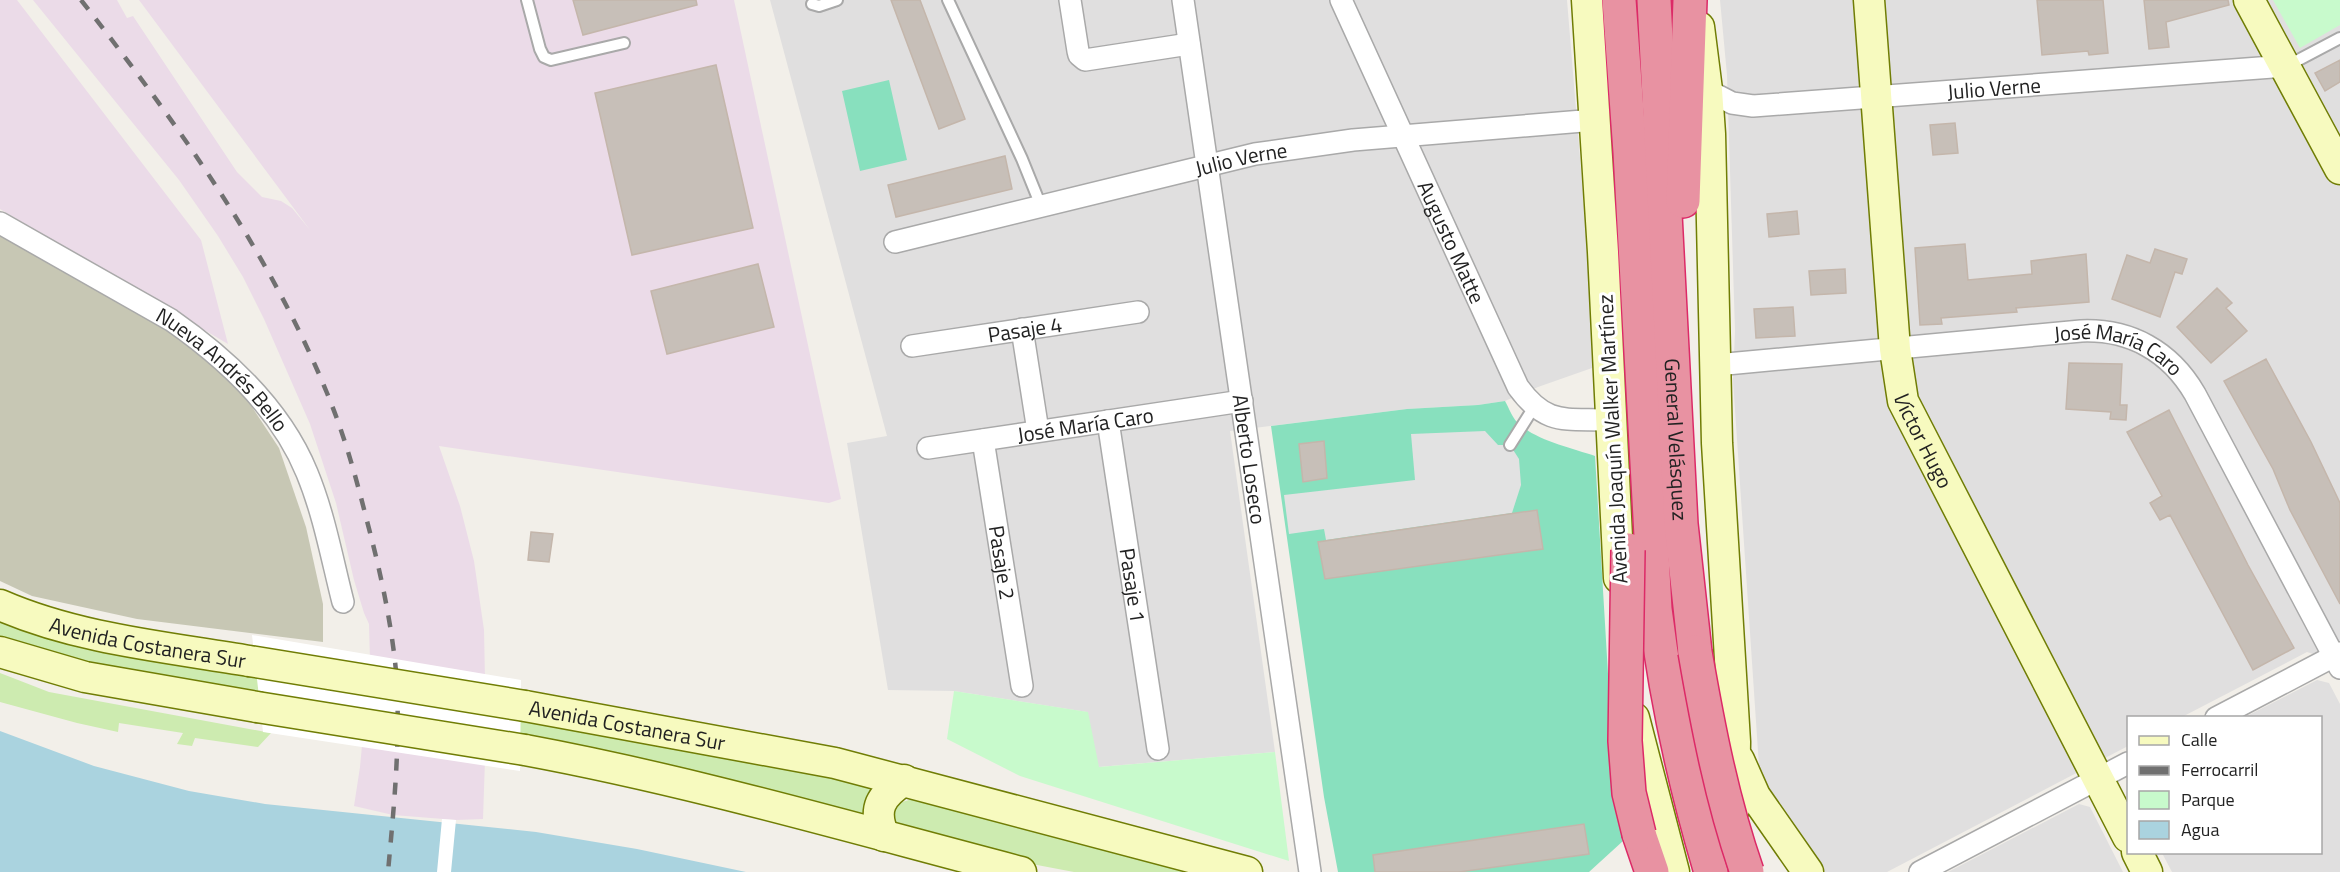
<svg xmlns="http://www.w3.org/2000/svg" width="2340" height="872" font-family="'Titillium Web',sans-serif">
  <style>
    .residential { fill: #e0dfdf }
    .industrial { fill: #ebdbe8 }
    .construction { fill: #c7c7b4 }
    .grass { fill: #cdebb0 }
    .park { fill: #c8facc }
    .pitch { fill: #88e0be }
    .parking { fill: #e2e2e2 }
    .water { fill: #aad3df }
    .pier { fill: #fff }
    .building { fill: #c7bfb8; stroke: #c4b6ab; stroke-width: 1.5 }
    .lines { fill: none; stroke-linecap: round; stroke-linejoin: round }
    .lane-casing { stroke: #a9a9a9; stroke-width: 14 }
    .street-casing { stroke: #a9a9a9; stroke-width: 24 }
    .secondary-casing { stroke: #707d05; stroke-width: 33 }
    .highway-casing { stroke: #dc2a67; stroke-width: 36 }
    .lane { stroke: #fff; stroke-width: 10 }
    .street { stroke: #fff; stroke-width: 21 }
    .secondary { stroke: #f7fabf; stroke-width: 30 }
    .highway { stroke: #e892a2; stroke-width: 33 }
    .rail { stroke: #707070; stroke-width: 4.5; stroke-dasharray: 12 12; stroke-linecap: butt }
    .secondary-bridge-casing { stroke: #707d05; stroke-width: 33; stroke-linecap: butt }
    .highway-bridge-casing { stroke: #dc2a67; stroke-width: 36; stroke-linecap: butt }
    .secondary-bridge { stroke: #f7fabf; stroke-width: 30 }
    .highway-bridge { stroke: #e892a2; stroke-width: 33 }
    .labels { text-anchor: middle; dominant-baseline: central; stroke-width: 6; stroke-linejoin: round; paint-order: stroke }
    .street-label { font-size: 21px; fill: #222; stroke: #fff }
  </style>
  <rect width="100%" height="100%" fill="#f2efe9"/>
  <path class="residential" d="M770,0H1567L1590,279L1592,368L1538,387L1505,401L1478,405L1407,409L1230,431L1275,752L1098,767L1087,712L954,691L888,690L847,443L887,436Z
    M1720,0H2340V663L2307,652L2182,717L2128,718V746L1887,872H1824L1760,781L1733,380L1735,331L1727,75Z
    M2317,680L2329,683L2340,704V872H2172L2162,853L2320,852V718L2245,717Z
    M2079,804L2090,807L2123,872H1948Z"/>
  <path class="industrial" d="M0,0H17L201,240L228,344L0,209Z
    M33,0H117L127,18L133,16L237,172L262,197L281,201L292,208L310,230L139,0H734L841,499L829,503L439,446L460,506L474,561L484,630L486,730L483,819L456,820L393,815L354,806L360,767L370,660L369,624L364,613L354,580L336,503L310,424L264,319L243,277L218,236L179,180Z"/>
  <path class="construction" d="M0,233L164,325L239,387L279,448L306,527L323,604V642L137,619L32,596L0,581Z"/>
  <path class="grass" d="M0,616L879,781L871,821L109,675L0,640Z
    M0,673L49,692L271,733L258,747L195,738L192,746L177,744L183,733L119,723L118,732L77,723L0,702Z
    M912,799L1210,872H1074L1005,859L901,833L892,816L896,804Z"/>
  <path class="park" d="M2273,0H2340V25L2300,48Z
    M954,691L1088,712L1099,767L1275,752L1289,861L1020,776L947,739Z"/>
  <path class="pitch" d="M889,80L907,160L860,171L842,91Z
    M1505,401C1509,408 1512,417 1517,422C1534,440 1571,448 1595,456L1615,791L1623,841L1589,872H1338L1324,797L1271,426L1407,409L1478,405Z"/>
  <path class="parking" d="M1485,431L1498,445H1510L1519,459L1521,485L1512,513L1326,540L1324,529L1289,534L1284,495L1415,480L1411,434Z"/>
  <path class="water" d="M0,731L94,766L189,791L265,804L536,832L637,849L746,872H0Z"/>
  <path class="pier" d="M252,635L521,680L520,771L263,732Z
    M442,819L456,820L451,872H437Z"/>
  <path class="building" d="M573,0H696L697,5L583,35Z
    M891,0H920L965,119L939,129Z
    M2037,0H2103L2108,53L2089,55L2088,51L2042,55Z
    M2144,0H2228L2229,5L2166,22L2169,47L2149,49Z
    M2340,60V82L2325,91L2315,73Z
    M716,65L753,228L632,255L595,93Z
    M1955,123L1958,153L1933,155L1930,125Z
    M1005,156L1012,189L896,217L888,185Z
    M1797,211L1799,234L1769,237L1767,214Z
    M1965,244L1968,280L2032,274L2031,261L2086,254L2089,302L2016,308L2017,312L1941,318L1942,324L1920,325L1915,248Z
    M2155,249L2187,259L2182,274L2175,272L2160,317L2112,299L2127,255L2150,263Z
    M758,264L774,327L667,354L651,291Z
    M1845,269L1846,293L1811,295L1809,271Z
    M2217,288L2232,303L2226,308L2247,331L2211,363L2177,327Z
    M1793,307L1795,336L1756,338L1754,309Z
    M2266,359L2311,442L2340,503V604L2290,510L2273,469L2224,381Z
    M2069,363L2122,364L2120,405H2127L2126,420L2110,419L2111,412L2066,409Z
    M2169,410L2248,565L2294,648L2253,670L2170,515L2160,520L2150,503L2162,496L2127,432Z
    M1324,441L1327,478L1303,482L1299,444Z
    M1537,510L1543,549L1325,579L1318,542Z
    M531,532L553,534L549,562L528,560Z
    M1584,824L1589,854L1459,872H1375L1373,855Z"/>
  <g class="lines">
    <g class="lane-casing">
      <path id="lane" d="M527,0L540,49L544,57L551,60L624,43
        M948,0L1022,159L1041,206
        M812,4L819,6L837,0
        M2287,66L2340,38
        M1510,445L1534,407"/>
    </g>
    <g class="street-casing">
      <g id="street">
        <path d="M1070,0L1078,51L1079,55L1085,60L1189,44"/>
        <path id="s1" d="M1183,0L1310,872"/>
        <path id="s2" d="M1341,0L1518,387C1547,427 1566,418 1610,420"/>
        <path id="s3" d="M1707,90L1732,103L1753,106L2286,66"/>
        <path id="s4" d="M0,223L171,320C227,359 281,409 307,473C324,514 332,559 343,602"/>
        <path id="s5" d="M895,242L1255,154L1353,140L1595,120"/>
        <path d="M1022,329L1038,431"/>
        <path id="s6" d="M912,346L1138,312"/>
        <path id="s7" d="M1716,365L2081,331C2130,329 2170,351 2195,394L2340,668"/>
        <path id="s8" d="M1108,421L1158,749"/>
        <path id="s9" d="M983,440L1022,686"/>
        <path id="s10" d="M928,448L1242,401"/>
        <path d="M2216,718L2340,653"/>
        <path d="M1920,872L2128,763"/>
      </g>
    </g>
    <g class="secondary-casing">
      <g id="secondary">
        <path d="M1587,0L1603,252L1619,578"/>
        <path id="s11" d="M1869,0L1895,349L1903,401L2128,837"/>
        <path d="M2249,0L2340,169"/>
        <path d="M1699,27L1707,90L1710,134L1717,443L1735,742L1734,809"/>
        <path id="s12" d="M0,605C78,639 166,647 249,661"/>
        <path d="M0,652L85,677L257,707"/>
        <path id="s13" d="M525,706L835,763L1247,872"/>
        <path d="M1634,718L1674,872"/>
        <path d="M525,750C692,781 856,829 1021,872"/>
        <path d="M1739,760L1755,796L1808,872"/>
        <path d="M884,836C872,808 881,796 904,780"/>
        <path d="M2137,852L2147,872"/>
      </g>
    </g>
    <g class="highway-casing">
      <g id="highway">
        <path d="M1619,0L1630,152L1655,609C1666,699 1685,785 1711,872"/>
        <path id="s14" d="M1654,0L1681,524L1695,652"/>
        <path d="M1683,201L1690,0"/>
        <path d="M1639,834L1652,872"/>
      </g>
    </g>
    <use href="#lane" class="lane"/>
    <use href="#street" class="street"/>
    <use href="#secondary" class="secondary"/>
    <use href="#highway" class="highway"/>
    <path class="rail" d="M81,0C176,122 268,249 327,393C344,434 356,477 367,521C380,570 391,620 396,671C401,739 394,805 388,872"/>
    <g class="secondary-bridge-casing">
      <path id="secondary-bridge" d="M249,661L525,706
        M257,707L525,750"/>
    </g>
    <g class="highway-bridge-casing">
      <path id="highway-bridge" d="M1628,550L1625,741L1629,793L1639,834
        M1695,652C1708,727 1722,800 1747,872"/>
    </g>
    <use href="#secondary-bridge" class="secondary-bridge"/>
    <use href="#highway-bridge" class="highway-bridge"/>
  </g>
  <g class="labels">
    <g class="street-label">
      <text stroke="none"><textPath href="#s3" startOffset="291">Julio Verne</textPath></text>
      <text stroke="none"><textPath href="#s5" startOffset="356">Julio Verne</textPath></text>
      <text stroke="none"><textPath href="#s2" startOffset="266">Augusto Matte</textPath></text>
      <text stroke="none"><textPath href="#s6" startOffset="114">Pasaje 4</textPath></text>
      <text stroke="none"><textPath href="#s7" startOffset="408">José María Caro</textPath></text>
      <text stroke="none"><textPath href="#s4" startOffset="268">Nueva Andrés Bello</textPath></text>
      <text stroke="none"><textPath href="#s10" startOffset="159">José María Caro</textPath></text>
      <text transform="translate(1612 439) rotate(-93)">Avenida Joaquín Walker Martínez</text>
      <text stroke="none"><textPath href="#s14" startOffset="440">General Velásquez</textPath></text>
      <text stroke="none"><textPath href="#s11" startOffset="447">Víctor Hugo</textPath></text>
      <text stroke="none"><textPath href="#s1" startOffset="464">Alberto Loseco</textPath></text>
      <text stroke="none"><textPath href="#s9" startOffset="124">Pasaje 2</textPath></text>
      <text stroke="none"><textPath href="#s8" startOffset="166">Pasaje 1</textPath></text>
      <text stroke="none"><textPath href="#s12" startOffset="153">Avenida Costanera Sur</textPath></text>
      <text stroke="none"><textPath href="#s13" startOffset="104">Avenida Costanera Sur</textPath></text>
    </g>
  </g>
  <rect x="2127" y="716" width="195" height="138" fill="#ffffff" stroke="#a7a7a7" stroke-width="1.5"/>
  <rect x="2139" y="736" width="30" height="9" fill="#f7fabf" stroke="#a7a7a7" stroke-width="1.5"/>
  <text x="2181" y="746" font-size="18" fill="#222222">Calle</text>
  <rect x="2139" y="766" width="30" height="9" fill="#707070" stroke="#a7a7a7" stroke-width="1.5"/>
  <text x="2181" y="776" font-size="18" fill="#222222">Ferrocarril</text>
  <rect x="2139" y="791" width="30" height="18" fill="#c8facc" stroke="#a7a7a7" stroke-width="1.5"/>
  <text x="2181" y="806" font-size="18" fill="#222222">Parque</text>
  <rect x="2139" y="821" width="30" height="18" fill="#aad3df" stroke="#a7a7a7" stroke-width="1.5"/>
  <text x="2181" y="836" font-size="18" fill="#222222">Agua</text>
</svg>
